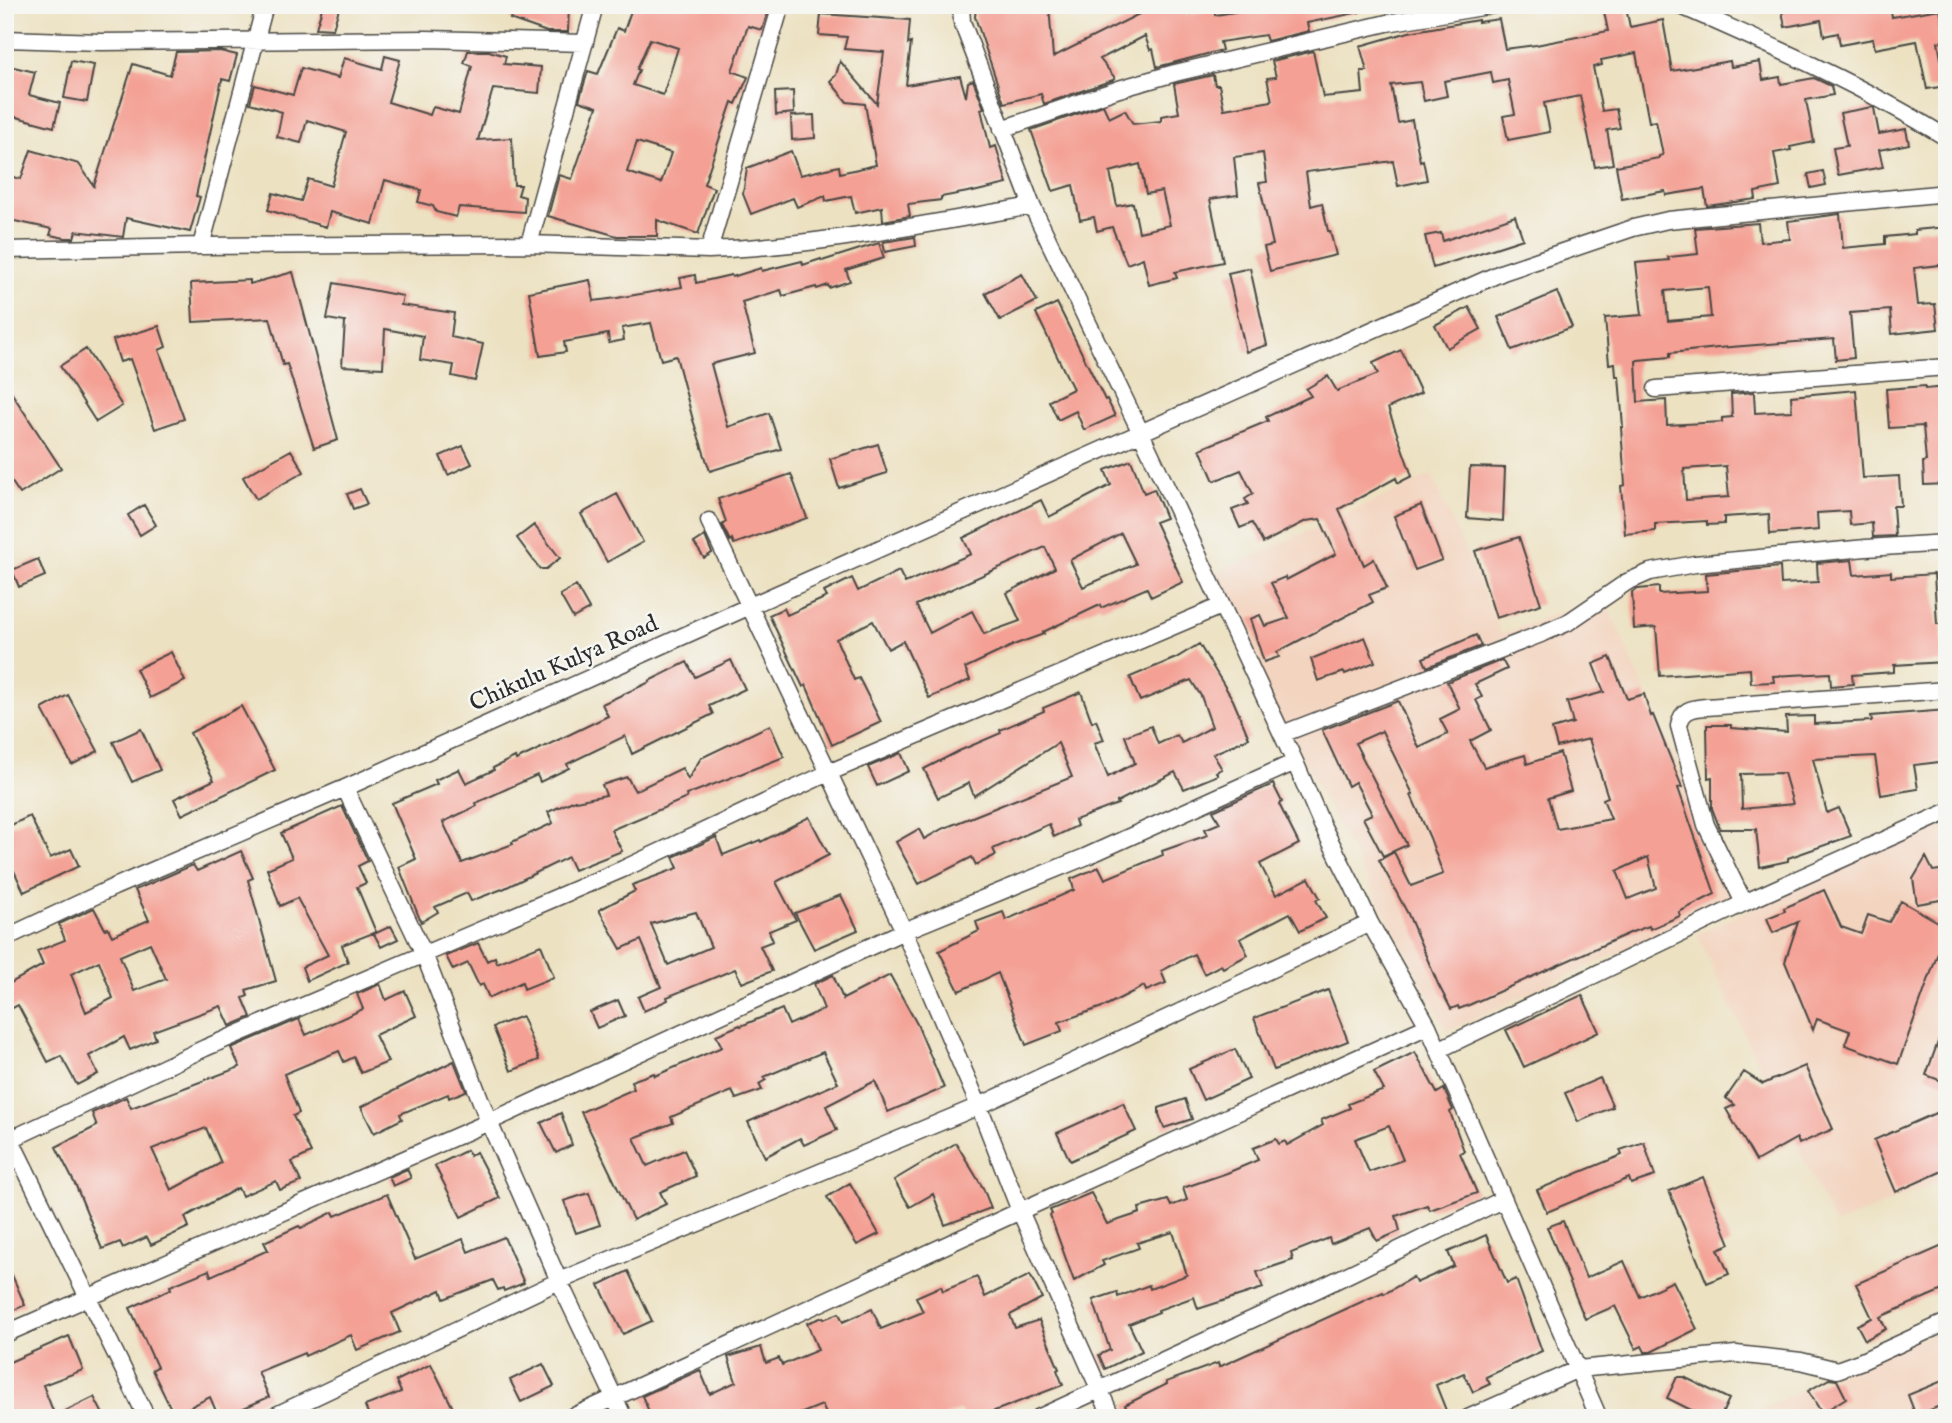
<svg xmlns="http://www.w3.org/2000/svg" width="1952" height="1423" font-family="'IM FELL English',serif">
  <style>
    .built { fill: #f3d4bf }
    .building { fill: #f4a094; fill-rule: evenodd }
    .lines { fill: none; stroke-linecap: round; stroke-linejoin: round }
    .minor-casing { stroke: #484642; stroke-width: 19 }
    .minor { stroke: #fff; stroke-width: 16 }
    .labels { text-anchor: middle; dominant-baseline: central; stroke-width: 5; stroke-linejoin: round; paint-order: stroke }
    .street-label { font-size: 24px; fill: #2b2b2b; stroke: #f6f6f2 }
  </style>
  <rect width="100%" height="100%" fill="#f6f6f2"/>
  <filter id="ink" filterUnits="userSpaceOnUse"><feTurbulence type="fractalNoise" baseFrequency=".0143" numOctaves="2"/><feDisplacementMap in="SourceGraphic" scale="14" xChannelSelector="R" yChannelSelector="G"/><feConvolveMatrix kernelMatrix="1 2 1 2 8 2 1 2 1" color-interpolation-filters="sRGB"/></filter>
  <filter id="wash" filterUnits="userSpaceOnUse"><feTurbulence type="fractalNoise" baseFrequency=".00686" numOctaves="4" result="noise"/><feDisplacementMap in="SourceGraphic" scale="28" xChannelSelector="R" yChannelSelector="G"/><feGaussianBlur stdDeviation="1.57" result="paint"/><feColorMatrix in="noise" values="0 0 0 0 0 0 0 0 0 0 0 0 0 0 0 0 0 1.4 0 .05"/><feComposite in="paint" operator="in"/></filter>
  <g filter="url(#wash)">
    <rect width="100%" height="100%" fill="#ece1c1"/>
    <path class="built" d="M1432,475L1501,634L1604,597L1736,899L1447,1031L1207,577Z
      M1947,817V1178L1835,1225L1697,934Z
      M1947,1329V1418H1743L1838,1373Z"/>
    <g id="blocks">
      <path class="building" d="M323,5H340L333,29L316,28Z
        M514,5H569L568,32H547L510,19Z
        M633,5H756L769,9L762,30L748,26L732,71L748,77L736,104L732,102L704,184L714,188L698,234L657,220V236H617L548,216L559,175L572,179L597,107L579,101L588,71L598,74L617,28L624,31ZM650,39L678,48L663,95L633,85L639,70L637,69ZM637,142L671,153L661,183L627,172Z
        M986,5H1049L1053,57L1149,9L1185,6L1186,14L1214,9L1215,15L1247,10L1246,5H1359L1360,12L1307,23L1309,31L1267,41L1265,35L1220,42L1222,50L1157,67L1153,49L1150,50L1145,36L1100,59L1115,78L1113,80L1044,104L1041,94L1004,103L975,17L976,7L986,8Z
        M1781,5H1890L1892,17L1940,9L1946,40L1938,42L1946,86L1927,89L1917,41L1875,49L1873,39L1840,45L1838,33L1824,36L1821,20L1785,27Z
        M1626,8L1630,27L1663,20L1672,71L1730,61L1731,67L1760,62L1763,80L1780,77L1781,84L1814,78L1831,86L1833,95L1806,100L1814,142L1790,147L1791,150L1774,153L1780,187L1755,192L1756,199L1707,206L1704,189L1666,195L1665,191L1622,199L1616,166L1659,158V156L1663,155L1656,121L1649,122L1636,53L1601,60L1602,65L1593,67L1602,111L1616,109L1620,128L1607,130L1613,164L1595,167L1580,96L1544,103L1550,132L1508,140L1503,116L1515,114L1508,80L1493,83L1491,72L1444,81L1447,96L1424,101L1420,82L1391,85L1398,123L1412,120L1420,161L1423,160L1427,180L1398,186L1393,161L1306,172L1311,206L1322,203L1328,231H1330L1336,255L1270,271L1264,247L1273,245L1259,183L1267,182L1263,153L1234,157L1238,195L1210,199L1223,262L1175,272L1177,278L1149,285L1143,258L1127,264L1112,227L1097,231L1094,217L1080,220L1073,185L1053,191L1031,130L1103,105L1109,118L1125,110L1133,124L1161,121V116L1179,113L1174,84L1213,75L1215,85H1219L1224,109L1272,101L1267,78L1276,77L1272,61L1313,51L1323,97L1363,93L1361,71H1367L1360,46L1409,32L1478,20V22L1499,19L1505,49L1536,45L1608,31L1604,12ZM1140,164L1146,194L1162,191L1170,225L1139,232L1133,203L1117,206L1110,172Z
        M821,14L910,20L908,44L911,43L906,85L960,76L966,97L968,82L973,80L984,108L981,109L990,148L996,146L1007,184L973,192V191L941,197V200L908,204L910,216L883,221L882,207L855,213L851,196L826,201L825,196L797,207L793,198L751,214L743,194L747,168L791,151L800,175L839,166L840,173L876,165L865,104L847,102L830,81L836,75L840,61L877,104L884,52L844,49L847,37L819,35Z
        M220,51L237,55L230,81L222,79L196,196L200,197L190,232L126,218L123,237L76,231L74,238H65L50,235L52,229L5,219V175L21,179L31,150L79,164L94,186L133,64L170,75L176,52Z
        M468,51H489L506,56L504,64L541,67L539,93L493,89L478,140L512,138L514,185H521L518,195L525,197L524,212L459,207L456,217L436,212L433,206L418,202L421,190L385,180L373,224L330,212L326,227L268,210L273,193L301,201L308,179L331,186L346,132L307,120L301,143L277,137L282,112L250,103L255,85L293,95L301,68L338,78L344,58L382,69L385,56L400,60L388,102L430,115L433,107L459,114L472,66L464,63Z
        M71,61L94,65L87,102L64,98Z
        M5,65L35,72L29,95L60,103L54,127L5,114Z
        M793,91L794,113L776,115L775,92Z
        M1872,107L1874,108L1879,134L1906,129L1909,144L1879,150L1883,167L1838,175L1833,148L1847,146L1840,113Z
        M814,115L815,138L792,140L791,116Z
        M1823,171L1826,185L1811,188L1808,174Z
        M1840,214L1843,248L1885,244V237L1915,234V230L1947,227V264L1914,268L1918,305L1935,304L1938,329L1892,334L1890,310L1850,313L1854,358L1836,360L1834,339L1718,348L1670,353V357L1638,360L1636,361L1638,402L1666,400L1667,425L1722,422V418L1732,417L1731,394L1754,392L1755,413L1792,411L1791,396L1856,390L1863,478L1899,476L1901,506H1893L1895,536L1873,537L1872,523L1850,525L1849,511L1817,513L1818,530L1796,532L1770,534L1769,514L1724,517V524L1707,525V521L1655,524V531L1625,534L1621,486L1625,485L1621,427H1623L1619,376H1616L1615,363L1609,364L1605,318L1642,315L1636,263L1669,260L1668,257L1698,254L1695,228L1758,223L1760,242L1790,239L1788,221ZM1708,287L1711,317L1668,321L1665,291ZM1726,466L1729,497L1686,500L1684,469Z
        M1515,216L1523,239L1433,268L1425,236L1441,233L1443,241Z
        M915,237L916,246L885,252L883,242Z
        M879,243L884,258L846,270L850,281L829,288L828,285L817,289L816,287L783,296L781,290L742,302L755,353L711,364L728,427L769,413L781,449L710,471L693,420L676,356L661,360L651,323L622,328L624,340L609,343L608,334L564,342L566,352L540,356L529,292L590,280L594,301L617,298L682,287L680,278L695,275L696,283L731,275L732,277L761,268L762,271L802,261L803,265L821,259L822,261Z
        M1250,268L1267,345L1246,352L1228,273Z
        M293,272L338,440L314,448L287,364L283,365L270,318L193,322L191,283L250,280V284Z
        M1022,274L1037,301L1000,320L985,293Z
        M334,283L403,296L401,305L454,313L451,337L483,344L475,381L452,376L454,365L420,360L423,336L385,329L383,368L342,366L345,322L327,319Z
        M1557,292L1572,327L1512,350L1498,317Z
        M1057,303L1105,400L1107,399L1115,416L1084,430L1076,411L1058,420L1049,401L1073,389L1036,313Z
        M1469,307L1481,329L1447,348L1435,325Z
        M159,326L166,347L159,350L184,419L155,429L130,359L120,362L113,340Z
        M86,349L122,406L96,422L60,366Z
        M1401,350L1421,393L1388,408L1412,476L1398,483L1396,478L1339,509L1364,565L1374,559L1387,588L1369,595L1373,602L1277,652L1279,657L1264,662L1250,619L1260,615L1265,626L1289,618L1271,583L1285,577L1286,580L1336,554L1320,519L1306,521L1263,543L1252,523L1240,528L1232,510L1248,504L1245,499L1253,494L1241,470L1214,481L1200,449L1268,421L1266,417L1311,396L1306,389L1328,376L1337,391L1378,374L1373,363Z
        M5,383L61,468L20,494L5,472Z
        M1925,386V389L1947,387V484L1924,485L1923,462L1926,461L1923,426L1889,428L1886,389Z
        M878,444L887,473L839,488L830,459Z
        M463,446L472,464L448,475L440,456Z
        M291,450L304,472L256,499L243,477Z
        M1131,460L1144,493L1154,489L1166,518L1155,522L1183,582L1151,597L1147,588L1101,608L1100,605L1043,632L1044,634L1016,644L965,668L970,680L929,698L903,641L888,649L873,621L836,639L854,680L859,678L881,722L832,745L806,685L803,687L769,615L784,608L787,615L827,597L824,592L852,578L858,591L899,571L905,583L971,554L963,538L1041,500L1049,517L1111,485L1105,470ZM1121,533L1136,564L1083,587L1070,560ZM1045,547L1055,568L1007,593L1020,621L984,634L972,611L930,633L916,605Z
        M1470,467L1505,468L1503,521L1467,518Z
        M791,474L807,518L734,544L732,539L730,541L722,525L726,522L718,499Z
        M360,489L367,504L353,509L347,494Z
        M617,494L643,542L607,562L581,514Z
        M144,505L156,525L140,535L128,515Z
        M1421,505L1442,560L1415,570L1394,516Z
        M534,525L560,558L546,569H540L517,538Z
        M705,536L712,553L704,558L694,543Z
        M1519,537L1541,604L1496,618L1475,551Z
        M38,559L45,576L19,587L12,570Z
        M1852,560L1854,575L1891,572V577L1934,574L1937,624H1941L1944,662L1894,665V672L1852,675L1853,684L1831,686L1830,673L1773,676L1774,682L1751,683L1750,669L1660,676L1656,627L1634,629L1632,592L1638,589L1659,587V594L1707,591L1706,574L1780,567L1781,584L1818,582L1817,563Z
        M576,586L589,609L573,618L560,595Z
        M1476,635L1481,646L1427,667L1423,658Z
        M1365,637L1375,662L1345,674L1344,672L1318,681L1311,659Z
        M1199,644L1233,700L1249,738L1213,754L1222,769L1216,772L1218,775L1184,789L1175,772L1117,802L1118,804L1075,820L1077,826L1054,837L1049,824L993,849L996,855L976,865L972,857L919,884L896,842L919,829L924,839L942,829L1072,777L1058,743L974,796L969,783L938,798L924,769L959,751L1001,733L1000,730L1044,711L1043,708L1081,692L1092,722L1096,720L1104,740L1094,743L1108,777L1135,763L1125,736L1151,726L1158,744L1177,735L1182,743L1212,727L1201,696L1191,680L1140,701L1130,677L1176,658Z
        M171,652L185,681L150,698L136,669Z
        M1610,657L1627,699L1644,694L1651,716L1653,715L1682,787L1678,788L1715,894L1679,912L1680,916L1657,926L1650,929L1649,926L1632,932L1469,1005L1459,1009L1458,1006L1451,1009L1438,984L1408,914L1379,860L1394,852L1411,886L1443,874L1430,838L1411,795L1413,794L1382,731L1355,743L1407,845L1383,856L1363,818L1372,814L1355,782L1348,786L1322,730L1398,701L1419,748L1448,734L1440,719L1460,709L1447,682L1502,660L1507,669L1475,684L1482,697L1476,700L1491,730L1470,741L1484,767L1525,755L1527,764L1560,753L1571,791L1548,798L1557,829L1611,819L1603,799L1608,797L1589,739L1557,747L1552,729L1573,723L1567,702L1604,692L1593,664ZM1648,857L1656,888L1628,899L1617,871Z
        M731,660L745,689L709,706L713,714L632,754L625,736L567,764L569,768L540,782L537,775L476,803L477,806L443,822L462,863L513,844L512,842L553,823L548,812L575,800L576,801L606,795L602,785L627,777L635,791L682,768L688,779L701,758L770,725L784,757L686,795L687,798L611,830L622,851L574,870L568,857L505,888L471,901L467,893L435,907L438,912L421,922L399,867L416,859L392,803L437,784L435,780L459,769L466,783L494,770L493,768L515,757L516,760L556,741L608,716L602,704L650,682L649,681L687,662L695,677Z
        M68,695L98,751L72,765L42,709Z
        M241,706L275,770L182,815L174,799L214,780L190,733Z
        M1947,710V761L1914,765L1918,789L1881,795L1875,756L1813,759L1827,813L1839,808L1851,836L1788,858V861L1760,867L1756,829H1720L1712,808V777L1708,778L1707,725H1731V728L1787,732L1786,717L1814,716V724L1872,721L1871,716ZM1784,773L1793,804L1742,809L1741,774Z
        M141,729L160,770L132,782L113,742Z
        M901,753L909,771L877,786L868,767Z
        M1273,784L1282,802L1279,804L1299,844L1260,864L1276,895L1309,878L1320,898L1316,900L1326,918L1300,931L1290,913L1240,939L1248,955L1223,968L1221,965L1204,974L1194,954L1161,971L1166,983L1146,991L1144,986L1105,1006L1059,1022L1062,1031L1026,1045L998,973L959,991L939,951L979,931L976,922L1003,912L1006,920L1074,890L1071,879L1099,867L1105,879L1163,855L1162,851L1208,835L1205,829L1220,823L1213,811Z
        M342,806L368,861L358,866L366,883L357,887L376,932L342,945L348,962L307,981L302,967L328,955L297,898L280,906L267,869L292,858L281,833Z
        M30,816L50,858L71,849L79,866L24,892L5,852V828Z
        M809,817L829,855L776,882L796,920L769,931L773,941L760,946L772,971L742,983L735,969L667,997L668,1000L644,1011L638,997L661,987L641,940L621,949L599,910L635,891L632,885L678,868L673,857L716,837L723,855L760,840L761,842ZM696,912L711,947L668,965L651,924Z
        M241,851L253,878L248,880L276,981L246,990L248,996L243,998L251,1017L230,1026L221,1006L153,1031L156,1039L130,1050L124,1037L89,1056L98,1074L77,1085L61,1056L48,1062L18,1005L5,1012V986L43,965L37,951L65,940L59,924L94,908L105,929L108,928L112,936L149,920L135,890L193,865L197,871ZM150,943L166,979L134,991L120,956ZM99,961L113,998L86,1012L71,974Z
        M1926,857L1933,871L1947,869V899L1917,904L1913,879Z
        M1824,890L1841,927L1861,934L1868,915L1889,922L1901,901L1947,927V944L1942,942L1898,1064L1845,1045L1850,1031L1817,1019L1813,1030L1785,962L1798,922L1773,933L1767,918L1785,911L1784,908Z
        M841,895L858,930L814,949L795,913Z
        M391,926L398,939L381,947L374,934Z
        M478,943L487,961L495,957L497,963L541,945L554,977L524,989L522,982L489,998L483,984L479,986L468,963L453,970L446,956Z
        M833,975L843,999L890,975L917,1024L944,1088L888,1112L875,1081L826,1106L837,1130L804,1145L800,1138L765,1157L748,1122L838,1083L823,1052L764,1077L766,1080L759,1084L762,1090L736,1099L732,1091L671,1117L673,1123L634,1138L647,1166L684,1150L696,1176L660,1192L666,1204L633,1220L581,1112L634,1089L631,1081L654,1073L655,1076L722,1047L716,1035L740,1025L741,1026L782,1009L789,1025L824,1009L814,984Z
        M380,984L386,1000L405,991L416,1016L375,1035L388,1062L361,1073L354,1057L344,1062L339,1051L284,1074L299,1113L293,1116L311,1153L292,1162L301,1182L280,1190L276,1181L242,1196L238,1188L185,1217L189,1227L151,1245L147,1237L123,1248L120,1242L102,1249L76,1186L56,1147L97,1126L92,1113L126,1097L131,1108L240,1067L231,1048L299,1019L306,1035L363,1009L357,994ZM206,1128L221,1163L171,1190L152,1149Z
        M1328,990L1348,1041L1274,1070L1254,1018Z
        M1582,995L1599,1032L1524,1067L1506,1030Z
        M618,1000L625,1016L597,1028L590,1012Z
        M522,1016L539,1060L511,1071L493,1027Z
        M1945,1023L1947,1024V1083L1926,1075Z
        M1235,1049L1249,1079L1203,1100L1189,1069Z
        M1415,1052L1437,1093L1444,1089L1453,1110L1450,1112L1464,1151L1460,1153L1477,1193L1430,1210L1427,1205L1396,1216L1400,1231L1377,1241L1370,1228L1331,1244L1329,1238L1291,1253L1293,1260L1257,1272L1263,1288L1198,1309L1194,1297L1158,1310L1159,1312L1129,1324L1142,1351L1105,1369L1099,1355L1110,1350L1093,1300L1117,1292L1118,1297L1149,1285L1150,1289L1187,1275L1173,1232L1137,1243L1139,1248L1102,1261L1104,1265L1074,1281L1050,1215L1052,1214L1050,1210L1091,1193L1107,1224L1140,1213L1139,1208L1168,1200L1171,1206L1187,1200L1183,1188L1227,1173L1258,1160L1253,1148L1276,1139L1279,1144L1285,1141L1287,1145L1323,1125L1321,1120L1350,1108L1348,1104L1384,1090L1374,1072ZM1389,1126L1403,1160L1369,1172L1355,1139Z
        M454,1061L466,1091L449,1098L448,1094L400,1114L402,1119L374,1133L361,1107Z
        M1805,1066L1833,1129L1799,1144L1797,1138L1756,1161L1726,1109L1735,1105L1726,1098L1744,1072L1763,1084Z
        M1600,1078L1613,1107L1578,1122L1565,1093Z
        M1185,1099L1192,1119L1164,1128L1159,1114V1108Z
        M1123,1103L1136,1131L1070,1161L1057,1133Z
        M1947,1108V1169L1896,1192L1874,1140Z
        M561,1113L572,1145L556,1153L541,1123Z
        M1644,1142L1655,1176L1631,1184L1629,1178L1547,1212L1537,1190L1622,1155L1620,1150Z
        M956,1143L983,1188L991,1208L945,1225L933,1194L910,1207L894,1180Z
        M467,1150L470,1156L476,1152L500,1198L461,1217L435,1166Z
        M407,1169L411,1178L393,1186L389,1177Z
        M1703,1177L1730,1244L1718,1249L1729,1274L1707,1283L1669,1191Z
        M850,1183L879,1234L857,1245L827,1197Z
        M589,1193L600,1225L576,1233L564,1201Z
        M387,1194L415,1259L463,1239L468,1252L504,1237L524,1283L504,1291L503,1288L498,1290L493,1280L444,1299L441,1290L392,1313L400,1332L357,1350L351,1335L305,1356L304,1353L258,1372L269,1397L221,1418H219L210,1397L174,1415L152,1370L157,1367L130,1308L171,1289L170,1286L209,1270L211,1276L268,1250L264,1242L299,1226L301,1228L333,1212L335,1216Z
        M1563,1221L1586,1278L1624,1261L1640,1297L1673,1281L1697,1329L1651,1352H1645L1642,1346L1636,1349L1615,1306L1585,1319L1547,1227Z
        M1486,1235L1507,1283L1516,1279L1542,1351L1486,1377L1490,1384L1473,1392L1464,1373L1436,1385L1449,1418H1131L1125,1405L1167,1384L1166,1382L1218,1363L1219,1367L1383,1292L1384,1294L1413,1277L1416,1283L1454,1266L1448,1252Z
        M1947,1244V1288L1880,1317L1886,1329L1865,1340L1857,1325L1872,1318L1856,1284Z
        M5,1259L25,1305L5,1314Z
        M628,1271L652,1321L623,1334L599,1285Z
        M1030,1275L1042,1298L1010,1315L1015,1328L1039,1320L1059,1369L1057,1370L1063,1385L992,1412L993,1413L983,1418H964L960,1410L942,1418H828L822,1405L790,1418H652L642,1396L700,1370L710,1394L736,1382L728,1357L761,1347L766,1363L779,1358L782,1365L818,1350L807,1323L823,1317L824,1319L839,1313L843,1322L872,1309L881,1329L923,1312L916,1297L941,1286L943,1291L977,1277L985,1297Z
        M69,1336L83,1370L43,1385L55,1416L94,1397L105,1418H10L5,1405V1364Z
        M431,1364L458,1418H370L365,1406L401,1392L396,1381Z
        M543,1364L554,1386L521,1402L510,1380Z
        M1677,1377H1684L1729,1399L1720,1418H1707L1667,1398Z
        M1829,1379L1837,1380L1846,1398L1822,1413L1808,1391Z
        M1947,1379V1403L1916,1416L1908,1395Z"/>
    </g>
  </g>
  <g filter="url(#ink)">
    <use href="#blocks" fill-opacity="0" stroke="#484642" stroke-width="2"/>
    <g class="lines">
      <g class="minor-casing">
        <path id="minor" d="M961,5L962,22L1032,206L1141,433L1295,762L1322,825L1353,886L1370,923L1428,1026L1599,1418
          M1679,5C1770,45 1862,85 1947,138
          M5,39L101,42L426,39L585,43
          M1002,129L1119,89L1175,73L1387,23L1494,5
          M529,244L595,5
          M201,246L265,5
          M5,250L201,246L529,244L709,250C818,246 925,224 1032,206
          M709,250L781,5
          M1656,389L1947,367
          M709,521L904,931L979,1106L1020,1211L1112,1418
          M1282,734L1541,634L1567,623L1627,582L1650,572L1695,564L1866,548L1947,543
          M345,788L424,954L489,1122L559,1281L624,1418
          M1744,903L1706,825L1679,726C1681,710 1692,708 1706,707L1947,690
          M5,938L114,887L345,788L750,606L1503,272L1633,228L1668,220L1947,193
          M1438,1050L1744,903L1947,812
          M5,1128L147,1418
          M5,1142L205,1048L623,869L828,773L1221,606
          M5,1334L489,1122L904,931L1085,857L1295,762
          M270,1418L559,1281L979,1106L1370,923
          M570,1418L1020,1211L1428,1026
          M1038,1418L1318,1289L1504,1199
          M1468,1418L1578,1369L1736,1354L1801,1361L1837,1370L1862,1361L1947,1322"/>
      </g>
      <use href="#minor" class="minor"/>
    </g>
  </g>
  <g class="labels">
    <g class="street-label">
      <text transform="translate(564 664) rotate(-24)">Chikulu Kulya Road</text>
    </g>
  </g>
  <rect width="1952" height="1423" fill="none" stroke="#f6f6f2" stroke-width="28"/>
</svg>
